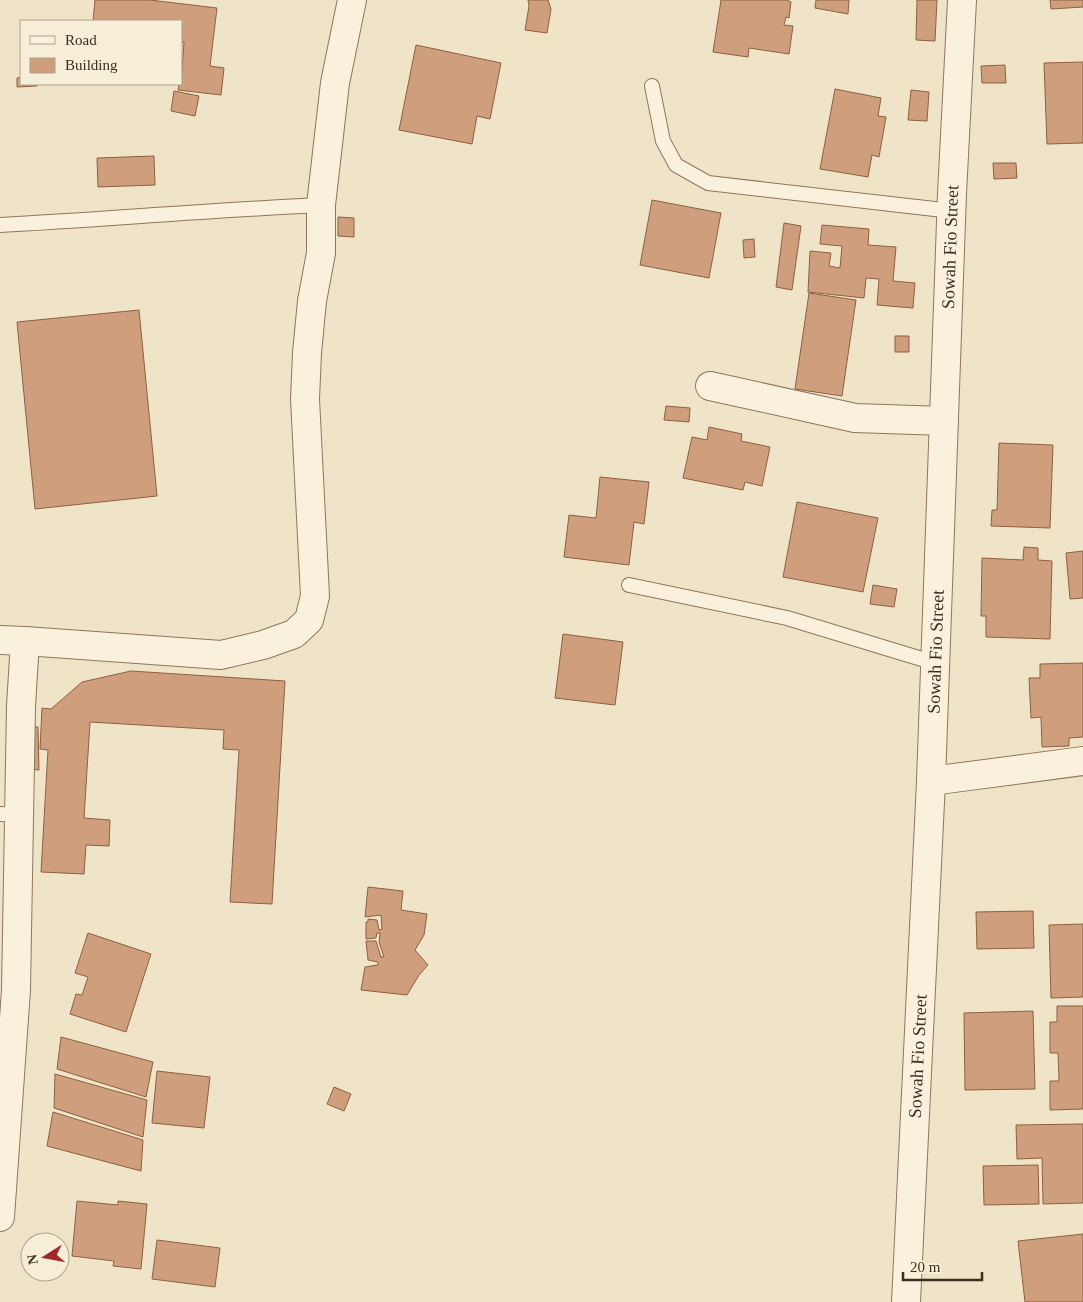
<svg xmlns="http://www.w3.org/2000/svg" width="1083" height="1302" font-family="'Times New Roman',serif">
  <style>
    .building { fill: #cf9f7d; stroke: #8d5f41 }
    .lines { fill: none; stroke-linecap: round; stroke-linejoin: round }
    .service-casing { stroke: #8d765c; stroke-width: 16 }
    .minor-casing { stroke: #8d765c; stroke-width: 30 }
    .service { stroke: #faf1dc; stroke-width: 14 }
    .minor { stroke: #faf1dc; stroke-width: 28 }
    .labels { text-anchor: middle; dominant-baseline: central; stroke-width: 4.5; stroke-linejoin: round; paint-order: stroke }
    .street-label { font-size: 18px; fill: #3d2e20; stroke: #f7eed8 }
  </style>
  <rect width="100%" height="100%" fill="#f0e4c8"/>
  <path class="building" d="M95,0H150L217,8L210,66L224,68L221,95L178,90L179,84H181L184,42H181V21H93Z
    M528,0H548L551,9L547,33L525,30L529,6Z
    M721,0H787L791,2L789,18L786,17L784,25L793,26L789,54L749,48L748,57L713,52Z
    M816,0H849L848,14L815,8Z
    M917,0H937L935,41L916,40Z
    M1050,0H1083V7L1051,9Z
    M416,45L501,63L490,119L477,116L472,144L399,130Z
    M1083,62V143L1047,144L1044,63Z
    M1005,65L1006,83H982L981,66Z
    M21,77V84H37V86L17,87V78Z
    M835,89L881,98L878,116L886,117L879,157L872,155L868,177L820,169Z
    M911,90L929,92L927,121L908,120Z
    M174,91L199,96L195,116L171,111Z
    M154,156L155,185L98,187L97,158Z
    M993,163H1016L1017,178L994,179Z
    M652,200L721,213L709,278L640,265Z
    M338,217L354,218V237L338,236Z
    M784,223L801,226L792,290L776,287Z
    M822,225L869,229L868,245L896,247L893,281L915,283L913,308L877,305L879,279L866,278L864,298L808,292L810,251L831,253L829,266L840,268L842,246L820,244Z
    M754,239L755,257L744,258L743,240Z
    M809,293L856,300L842,396L795,389Z
    M139,310L157,496L35,509L17,322Z
    M895,336H909V352H895Z
    M666,406L690,408L689,422L664,420Z
    M709,427L742,434L741,441L770,447L762,486L745,482L743,490L683,478L692,437L707,440Z
    M999,443L1053,445L1050,528L991,526L992,510H997Z
    M600,477L649,482L644,524L634,522L629,565L564,557L569,515L596,518Z
    M797,502L878,518L863,592L783,577Z
    M1024,547L1038,548V560L1052,561L1050,639L986,637V616H981L982,558L1023,560Z
    M1083,551V598L1070,599L1066,553Z
    M873,585L897,589L894,607L870,604Z
    M563,634L623,642L615,705L555,698Z
    M1083,663V737L1069,738V746L1042,747L1041,717L1031,718L1029,678H1040V664Z
    M131,671L285,681L272,904L230,902L239,750L223,749L224,730L90,722L84,818L110,820L109,846L86,845L84,874L41,872L48,750L40,749L42,708L51,709L82,682Z
    M29,727H38L39,770L30,769Z
    M368,887L403,891L401,910L427,914L424,935L415,950L428,965L419,975L407,995L361,990L365,967L378,965V962L368,960L366,941H376L381,957H384L379,942L380,933H377L376,938L366,939V922H368V919L377,920L379,930L382,929L381,915L365,917Z
    M1033,911L1034,948L977,949L976,912Z
    M1083,924V997L1051,998L1049,925Z
    M88,933L151,954L126,1032L70,1014L76,994L82,995L88,977L75,973Z
    M1057,1006H1083V1109L1050,1110V1081H1059L1058,1053H1050V1022H1057Z
    M1033,1011L1035,1089L965,1090L964,1013Z
    M61,1037L153,1062L146,1097L57,1069Z
    M157,1071L210,1077L204,1128L152,1123Z
    M55,1074L147,1100L143,1137L54,1108Z
    M334,1087L351,1094L344,1111L327,1104Z
    M53,1112L143,1140L141,1171L47,1146Z
    M1083,1124V1203L1043,1204L1042,1158L1017,1159L1016,1125Z
    M1038,1165L1039,1204L984,1205L983,1166Z
    M77,1201L118,1205V1201L147,1204L141,1269L113,1266L114,1261L72,1256Z
    M1083,1234V1302H1025L1018,1241Z
    M157,1240L220,1248L215,1287L152,1279Z"/>
  <g class="lines">
    <g class="service-casing">
      <path id="service" d="M652,86L663,141L676,165L708,183L952,211
        M0,225C107,219 214,210 321,205
        M629,585L787,618L935,663
        M0,814L20,815"/>
    </g>
    <g class="minor-casing">
      <g id="minor">
        <path d="M710,386L855,418L944,421"/>
        <path d="M0,640L25,641L21,706L16,990L0,1217"/>
        <path d="M25,641L221,655L263,645L294,634L309,620L315,596L305,399L307,353L312,301L321,253V205L335,83L352,0"/>
        <path d="M931,781L1083,761"/>
        <path id="s1" d="M906,1302L931,781L952,194L962,0"/>
      </g>
    </g>
    <use href="#service" class="service"/>
    <use href="#minor" class="minor"/>
  </g>
  <g class="labels">
    <g class="street-label">
      <text stroke="none"><textPath href="#s1" startOffset="1056">Sowah Fio Street</textPath></text>
      <text stroke="none"><textPath href="#s1" startOffset="651">Sowah Fio Street</textPath></text>
      <text stroke="none"><textPath href="#s1" startOffset="246">Sowah Fio Street</textPath></text>
    </g>
  </g>
  <rect x="20" y="20" width="162" height="65" fill="#f7eed8" stroke="#ada18e"/>
  <rect x="30" y="36" width="25" height="8" fill="#faf1dc" stroke="#ada18e"/>
  <text x="65" y="45" font-size="15" fill="#3d2e20">Road</text>
  <rect x="30" y="58" width="25" height="15" fill="#cf9f7d" stroke="#ada18e"/>
  <text x="65" y="70" font-size="15" fill="#3d2e20">Building</text>
  <g transform="translate(45 1257) rotate(259)"><circle r="24" fill="#f7eed8" stroke="#ada18e"/>
  <path d="M0-4L9 19L0 12L-9 19Z" fill="#9e2a2b"/>
  <text y="-8" font-size="14" font-weight="bold" text-anchor="middle" fill="#3d2e20">N</text>
  </g>
  <path d="M903 1272v8h79v-8" fill="none" stroke="#3d2e20" stroke-width="2.5"/>
  <text x="910" y="1272" font-size="15" fill="#3d2e20" stroke="#f7eed8" stroke-width="4" paint-order="stroke">20 m</text>
</svg>
